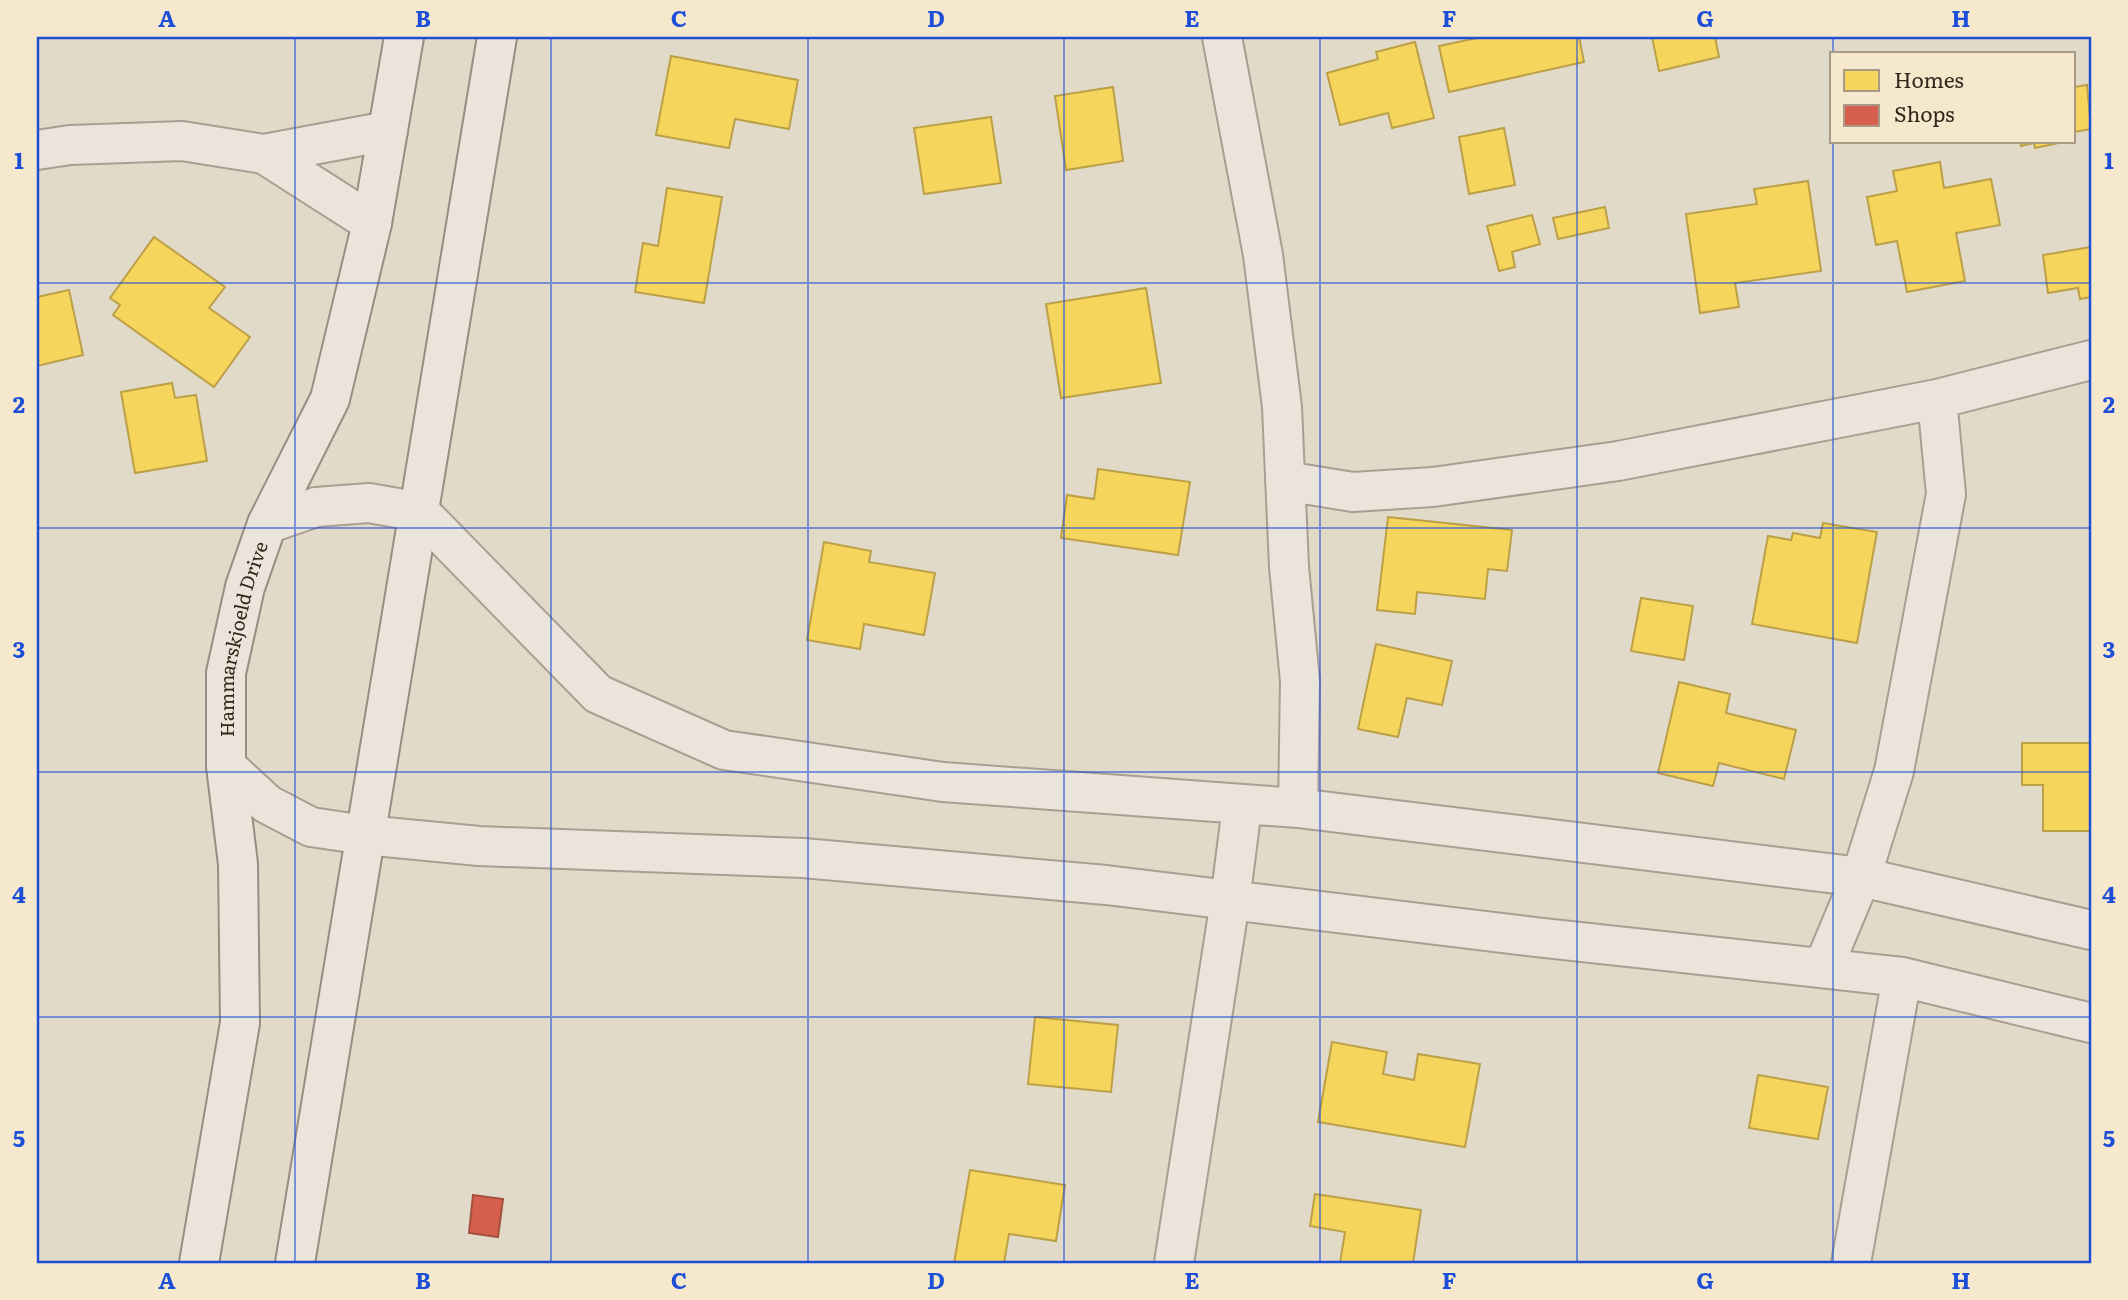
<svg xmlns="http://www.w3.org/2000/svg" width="2128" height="1300" font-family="Literata,serif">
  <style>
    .homes { fill: #f6d55c; stroke: #bca048; stroke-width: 2 }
    .shops { fill: #d6604d; stroke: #a54f3e; stroke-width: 2 }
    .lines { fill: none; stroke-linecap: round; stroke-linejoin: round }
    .minor-casing { stroke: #a79f92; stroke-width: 42 }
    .secondary-casing { stroke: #968e82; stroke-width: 42 }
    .minor { stroke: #eae4da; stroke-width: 38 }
    .secondary { stroke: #eae4da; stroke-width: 38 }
    .grid { fill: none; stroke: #1d4ed8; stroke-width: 2; stroke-opacity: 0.55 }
    .labels { text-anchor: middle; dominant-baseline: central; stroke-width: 7; stroke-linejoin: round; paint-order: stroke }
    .street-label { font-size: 19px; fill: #34261b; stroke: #f5e8cd }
    .neatline { fill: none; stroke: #1d4ed8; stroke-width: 2.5 }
    .grid-label { font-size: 23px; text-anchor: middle; font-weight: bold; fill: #1d4ed8 }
  </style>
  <rect width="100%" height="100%" fill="#e2dac8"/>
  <path class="homes" d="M1482,37H1579L1584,62L1449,92L1439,46Z
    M1652,37H1715L1719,57L1659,71Z
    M1415,42L1434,118L1392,128L1388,113L1340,125L1327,73L1378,59L1376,52Z
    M671,56L798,80L789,129L735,119L729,148L656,135Z
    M2087,85L2091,129L2074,132V87Z
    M1113,87L1123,161L1066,170L1055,96Z
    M991,117L1001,183L924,194L914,128Z
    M1504,128L1515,185L1469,194L1459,137Z
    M2020,142H2059V143L2035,148L2034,143L2021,146Z
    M1940,162L1944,188L1991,179L2000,225L1956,233L1965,281L1907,292L1897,241L1876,245L1867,197L1897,191L1893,171Z
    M1808,181L1821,271L1735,283L1739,307L1700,313L1686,214L1757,204L1754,189Z
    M667,188L722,197L704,303L635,292L643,243L658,246Z
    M1605,207L1609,228L1558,239L1553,218Z
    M1532,215L1540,244L1512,252L1515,267L1499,271L1487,226Z
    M154,237L225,287L209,308L250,337L214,387L113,315L120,305L110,298Z
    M2091,247V297L2080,299L2078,288L2048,293L2043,255Z
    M1146,288L1161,383L1061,398L1046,304Z
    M69,290L83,355L37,366V297Z
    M172,383L175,398L196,395L207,461L135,473L121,392Z
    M1098,469L1190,482L1178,555L1061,538L1067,495L1094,499Z
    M1388,517L1512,530L1507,571L1488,569L1485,599L1417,592L1415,614L1377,610Z
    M1823,523L1877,532L1857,643L1752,624L1768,536L1791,540L1793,533L1820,538Z
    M824,542L871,551L869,562L935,573L924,635L864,624L860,649L807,640Z
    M1641,598L1693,606L1684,660L1631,651Z
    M1376,644L1452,661L1442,705L1407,698L1398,737L1358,729Z
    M1679,682L1730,694L1726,713L1796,730L1784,779L1719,763L1713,786L1658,773Z
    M2022,743H2091V831H2043V785H2022Z
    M1035,1017L1118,1025L1111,1092L1028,1084Z
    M1332,1042L1387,1052L1383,1074L1414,1080L1418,1054L1480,1064L1465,1147L1318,1122Z
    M1758,1075L1828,1087L1818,1139L1749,1128Z
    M970,1170L1065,1185L1056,1241L1009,1234L1004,1263H954Z
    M1315,1194L1421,1210L1413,1263H1340L1345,1232L1310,1226Z"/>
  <path class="shops" d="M473,1195L503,1199L498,1237L469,1233Z"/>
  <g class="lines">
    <g class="minor-casing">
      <path id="minor" d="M1222,37L1263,255L1282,407L1289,567L1300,681L1298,808
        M37,150L70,145L182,141L264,154L388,131
        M264,154L372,223
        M1285,481L1353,492L1433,487L1618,461L1937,399L2091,360
        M267,524L316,507L369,503L420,512L598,694L724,750L943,782L1298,808L1861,877L2091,930
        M226,766L267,804L311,827L365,835L479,846L803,858L1106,885L1535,937L1902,977L2091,1023
        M1823,968L1861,877L1894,771L1946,494L1937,399
        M1174,1263L1230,901L1242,807
        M1851,1263L1902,977"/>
    </g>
    <g class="secondary-casing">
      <g id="secondary">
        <path id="s1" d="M199,1263L240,1023L238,864L226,766V673L245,587L267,524L330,399L372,223L404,37"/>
        <path d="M295,1263L497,37"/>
      </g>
    </g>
    <use href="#minor" class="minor"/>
    <use href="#secondary" class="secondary"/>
  </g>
  <path class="grid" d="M295,37V1263M551,37V1263M808,37V1263M1064,37V1263M1320,37V1263M1577,37V1263M1833,37V54M1833,142V1263M37,283H2091M37,528H2091M37,772H2091M37,1017H2091"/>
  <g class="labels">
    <g class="street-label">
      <text stroke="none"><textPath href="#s1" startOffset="630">Hammarskjoeld Drive</textPath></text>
    </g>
  </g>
  <rect width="2128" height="1300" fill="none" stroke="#f5e8cd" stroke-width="77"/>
  <rect x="1830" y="52" width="245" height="91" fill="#f5e8cd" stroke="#a89a86" stroke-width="2"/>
  <rect x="1844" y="70" width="35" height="21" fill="#f6d55c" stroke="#a89a86" stroke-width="2"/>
  <text x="1894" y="88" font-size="21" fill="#34261b">Homes</text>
  <rect x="1844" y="105" width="35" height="21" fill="#d6604d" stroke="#a89a86" stroke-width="2"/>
  <text x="1894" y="122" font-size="21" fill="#34261b">Shops</text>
  <rect x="38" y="38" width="2052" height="1224" class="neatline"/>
  <g class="grid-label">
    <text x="167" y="27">A</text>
    <text x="423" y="27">B</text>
    <text x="679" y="27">C</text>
    <text x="936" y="27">D</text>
    <text x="1192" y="27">E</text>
    <text x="1449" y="27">F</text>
    <text x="1705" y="27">G</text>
    <text x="1961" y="27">H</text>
    <text x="19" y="169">1</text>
    <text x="2109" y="169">1</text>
    <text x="19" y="413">2</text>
    <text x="2109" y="413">2</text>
    <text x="19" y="658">3</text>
    <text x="2109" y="658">3</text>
    <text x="19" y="903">4</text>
    <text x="2109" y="903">4</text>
    <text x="19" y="1147">5</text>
    <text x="2109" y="1147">5</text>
    <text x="167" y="1289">A</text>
    <text x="423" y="1289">B</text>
    <text x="679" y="1289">C</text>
    <text x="936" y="1289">D</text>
    <text x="1192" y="1289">E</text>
    <text x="1449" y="1289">F</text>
    <text x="1705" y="1289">G</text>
    <text x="1961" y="1289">H</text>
  </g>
</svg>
